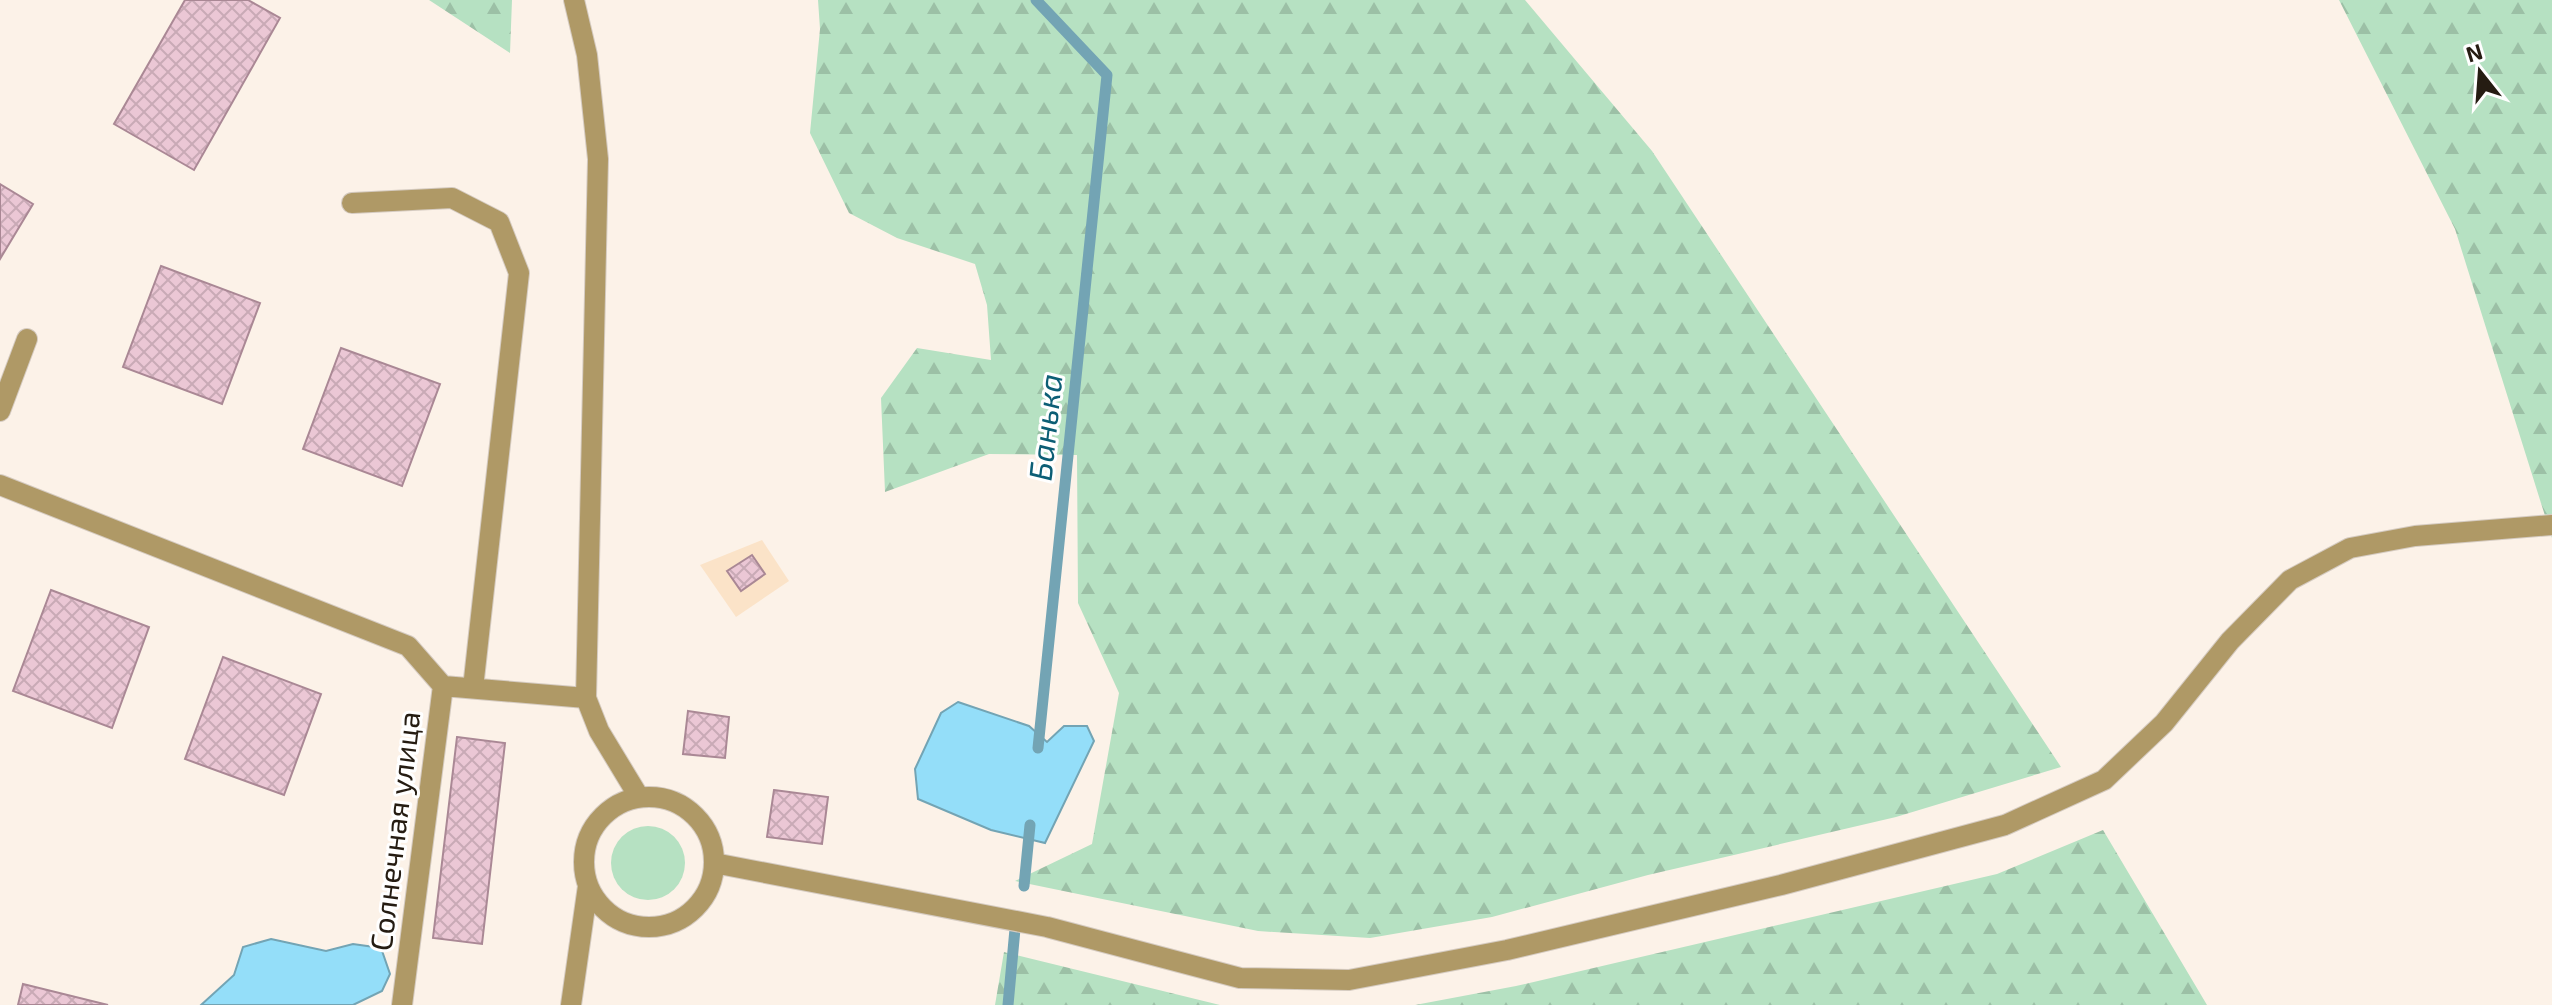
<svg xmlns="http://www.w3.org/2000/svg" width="2552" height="1005" font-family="'Exo 2',sans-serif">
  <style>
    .built { fill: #fbe3c8 }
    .green { fill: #b6e1c2 }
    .forest { fill: url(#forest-firs) }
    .water { fill: #94def9; stroke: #73a4b4; stroke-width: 2 }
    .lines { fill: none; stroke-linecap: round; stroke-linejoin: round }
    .stream { stroke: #73a4b4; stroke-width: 11 }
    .building { fill: url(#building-cross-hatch); stroke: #aa8895; stroke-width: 2 }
    .minor-casing { stroke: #d5cbc1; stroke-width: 22 }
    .minor { stroke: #af9966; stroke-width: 20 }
    .labels { text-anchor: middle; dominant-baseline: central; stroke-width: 6; stroke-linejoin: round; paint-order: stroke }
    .street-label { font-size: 30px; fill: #251c12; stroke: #fff }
    .water-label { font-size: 32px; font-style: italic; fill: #0c5e75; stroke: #fff }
  </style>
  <defs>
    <pattern id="forest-firs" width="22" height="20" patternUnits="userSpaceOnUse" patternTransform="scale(2)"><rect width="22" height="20" fill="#b6e1c2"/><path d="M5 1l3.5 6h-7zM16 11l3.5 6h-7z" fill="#9cc0a6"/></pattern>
    <pattern id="building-cross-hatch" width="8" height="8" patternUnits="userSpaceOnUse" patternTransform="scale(2)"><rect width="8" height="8" fill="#ebc7d5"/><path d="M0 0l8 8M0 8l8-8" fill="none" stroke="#c9aab6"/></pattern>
  </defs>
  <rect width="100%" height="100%" fill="#fcf2e8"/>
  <path class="built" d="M762,540L789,581L736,617L700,565Z"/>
  <path class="green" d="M611 863a37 37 0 1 1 74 0a37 37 0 1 1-74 0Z"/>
  <path class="forest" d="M429,0H512L510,53Z
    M818,0H1525L1652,151L2061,767L1896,817L1648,875L1492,917L1370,938L1258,931L1015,881L1092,844L1119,693L1078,603L1077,455L989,454L885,492L881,398L917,348L991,360L987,305L975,264L897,238L849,213L810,133L820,29Z
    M2339,0H2552V538L2455,229Z
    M2103,830L2207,1005H1415L1516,986L1997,874Z
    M1004,952L1220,1005H995Z"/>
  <path class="water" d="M958,702L1029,726L1047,742L1064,726H1087L1094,741L1045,843L991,830L918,799L915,769L941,713Z
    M271,939L326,951L353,944L381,948L390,974L382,991L353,1005H201L234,975L243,947Z"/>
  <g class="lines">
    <path class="stream" d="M1036,0L1107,75L1038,748
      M1024,886L1030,825
      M1008,1005L1015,929"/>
  </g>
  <path class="building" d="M185,0H248L280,18L194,170L114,124Z
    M0,184L33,204L0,259Z
    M161,266L260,303L222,404L123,367Z
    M341,348L440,384L402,486L303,449Z
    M752,555L765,574L741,591L727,571Z
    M51,590L149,627L112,728L13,691Z
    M223,657L321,694L284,795L185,759Z
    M688,711L729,717L725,758L683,754Z
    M457,737L505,743L482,944L433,938Z
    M774,790L828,797L822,844L767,837Z
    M23,984L108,1005H18Z"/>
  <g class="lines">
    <g class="minor-casing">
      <path id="minor" d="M352,203L452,198L499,222L519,273L473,688
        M0,411L27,339
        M0,485L408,646L443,686
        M586,698L599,731L639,797
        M584 862a65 65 0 1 1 130 0a65 65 0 1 1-130 0Z
        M714,863L1047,927L1240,978L1349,980L1507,950L1781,885L2005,825L2104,780L2164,723L2230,641L2290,580L2350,548L2415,536L2552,525
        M402,1005L443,686L586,698L598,159L587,55L574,0
        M571,1005L588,886"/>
    </g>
    <use href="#minor" class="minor"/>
  </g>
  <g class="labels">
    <g class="street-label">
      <text transform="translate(394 831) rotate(-83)">Солнечная улица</text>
    </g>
    <g class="water-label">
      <text transform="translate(1044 427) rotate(-84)">Банька</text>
    </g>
  </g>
  <g transform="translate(2480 72) rotate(343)" stroke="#ffffff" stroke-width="6" paint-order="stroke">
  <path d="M0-6L14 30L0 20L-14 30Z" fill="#251c12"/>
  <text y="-12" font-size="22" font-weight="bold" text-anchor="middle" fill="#251c12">N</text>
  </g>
</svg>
